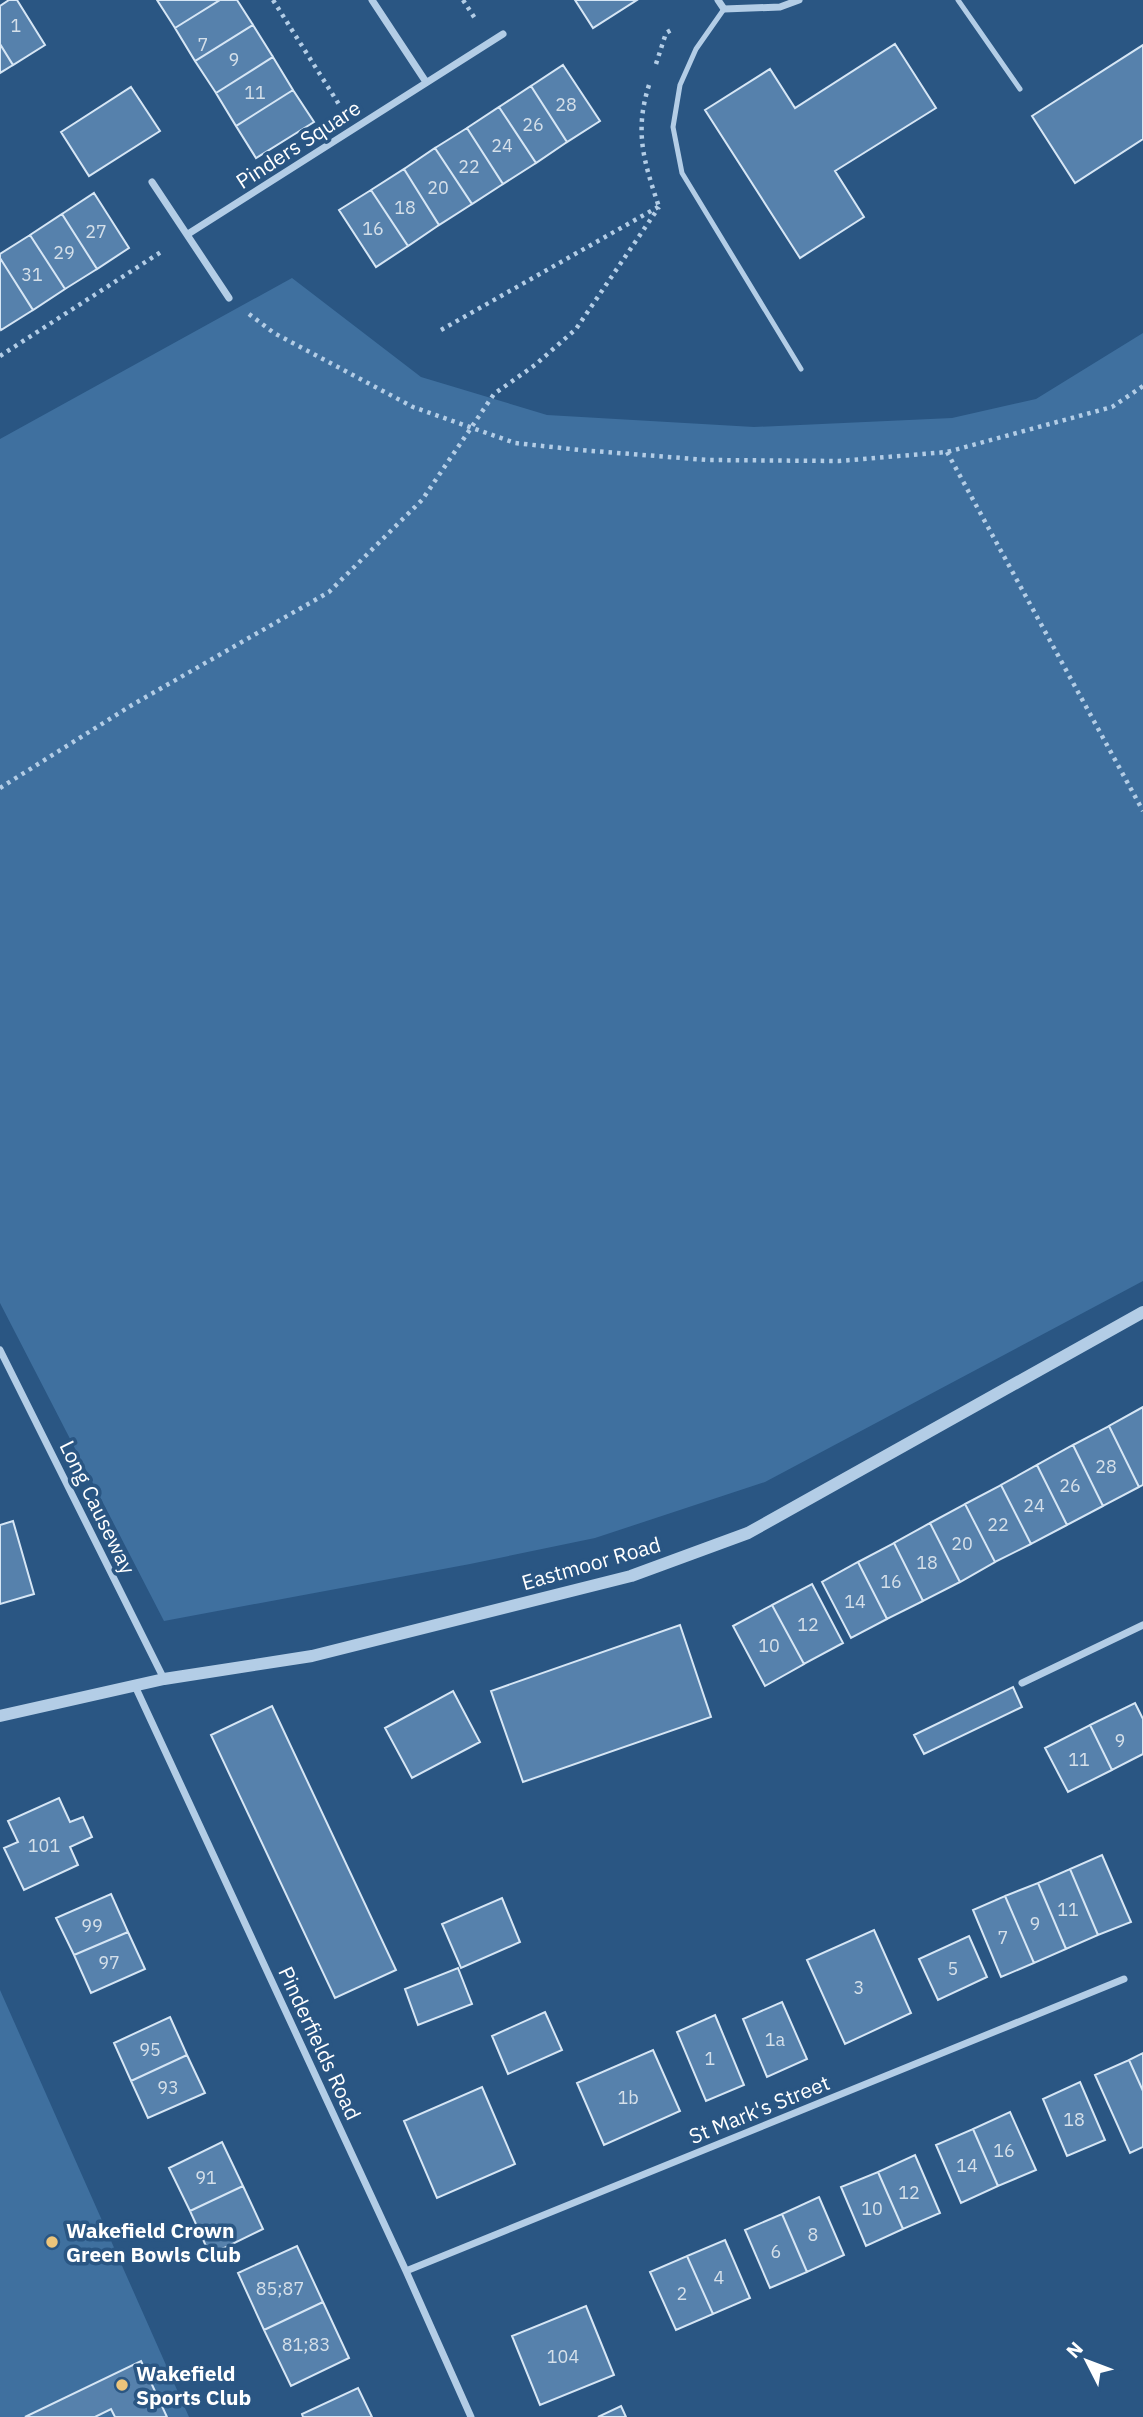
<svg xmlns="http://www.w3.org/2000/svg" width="1143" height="2417" font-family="'IBM Plex Sans',sans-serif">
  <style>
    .green { fill: #3f709f }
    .building { fill: #5681ac; stroke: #d6e6f5; stroke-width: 2 }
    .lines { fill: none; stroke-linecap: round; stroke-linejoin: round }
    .path { stroke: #b3cde6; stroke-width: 4.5; stroke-dasharray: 3.5 5; stroke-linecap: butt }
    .service { stroke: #b3cde6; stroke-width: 5 }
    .minor { stroke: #b3cde6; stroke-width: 7 }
    .tertiary { stroke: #b3cde6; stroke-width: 12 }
    .poi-dot { fill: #edc57b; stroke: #2a5683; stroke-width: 2.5 }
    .labels { text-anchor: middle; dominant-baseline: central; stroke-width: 7; stroke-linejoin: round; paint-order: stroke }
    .number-label { font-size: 18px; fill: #d5e0ea }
    .street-label { font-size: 21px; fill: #fff; stroke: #2a5683 }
    .poi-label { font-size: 21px; font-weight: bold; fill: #fff; stroke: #2a5683; text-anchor: start }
  </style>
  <rect width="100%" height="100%" fill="#2a5683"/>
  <path class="green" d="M292,278L421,377L547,415L754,427L952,418L1036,399L1143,333V1281L765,1482L595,1538L470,1564L164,1621L0,1303V439Z
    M0,1990L189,2417H0Z"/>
  <path class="building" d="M9,0H17L45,45L13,65L0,44V6Z
    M157,0H220L175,28Z
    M220,0H237L253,25L195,61L175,28Z
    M575,0H637L593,28Z
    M253,25L273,57L216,93L195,61Z
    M0,44L13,65L0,73Z
    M895,44L936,108L835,171L864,217L800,258L705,110L770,69L795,108Z
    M1143,45V139L1075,183L1032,116Z
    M273,57L293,90L236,126L216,93Z
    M563,65L600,121L567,142L531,86Z
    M531,86L567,142L536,163L499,107Z
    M131,87L160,131L89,176L61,132Z
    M293,90L314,122L256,158L236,126Z
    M499,107L536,163L503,184L467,128Z
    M467,128L503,184L472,204L435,148Z
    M435,148L472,204L439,225L404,169Z
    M404,169L439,225L408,246L371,190Z
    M371,190L408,246L376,267L339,210Z
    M94,193L129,248L97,269L62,214Z
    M62,214L97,269L65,289L30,235Z
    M30,235L65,289L33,310L0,258V254Z
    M0,258L33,310L1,330L0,328Z
    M1143,1407V1485L1139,1487L1109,1426Z
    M1109,1426L1139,1487L1103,1506L1073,1445Z
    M1073,1445L1103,1506L1067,1525L1037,1465Z
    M1037,1465L1067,1525L1031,1544L1001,1485Z
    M1001,1485L1031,1544L995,1562L965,1504Z
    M965,1504L995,1562L960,1582L930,1523Z
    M13,1521L34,1594L0,1604V1525Z
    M930,1523L960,1582L923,1601L894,1543Z
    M894,1543L923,1601L887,1619L858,1562Z
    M858,1562L887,1619L851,1638L822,1582Z
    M812,1584L843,1643L804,1664L772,1605Z
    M772,1605L804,1664L765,1686L733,1626Z
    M680,1625L711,1717L523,1782L491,1691Z
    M1013,1687L1022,1707L924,1754L914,1735Z
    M453,1691L480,1742L412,1778L385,1728Z
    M1135,1703L1143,1719V1754L1112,1770L1090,1725Z
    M272,1706L396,1970L335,1998L211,1735Z
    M1090,1725L1112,1770L1068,1792L1045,1748Z
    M59,1798L70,1822L83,1817L92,1837L70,1847L78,1865L24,1890L4,1848L18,1842L8,1821Z
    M1102,1855L1131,1922L1098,1935L1070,1869Z
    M1070,1869L1098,1935L1066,1949L1038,1883Z
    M1038,1883L1066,1949L1034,1963L1005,1896Z
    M111,1894L128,1932L74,1955L56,1918Z
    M1005,1896L1034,1963L1001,1977L973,1910Z
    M502,1898L520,1942L461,1968L442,1924Z
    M874,1930L911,2013L845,2044L807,1960Z
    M128,1932L145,1969L91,1993L74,1955Z
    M969,1936L987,1977L938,2000L919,1959Z
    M458,1968L472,2004L418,2025L405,1989Z
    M782,2002L807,2059L767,2077L743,2019Z
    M545,2012L562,2050L508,2074L492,2036Z
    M715,2015L744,2085L706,2101L677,2032Z
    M170,2017L187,2055L131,2081L114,2043Z
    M653,2050L680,2111L604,2145L577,2083Z
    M1143,2053V2091L1129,2060Z
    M187,2055L205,2093L148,2118L131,2081Z
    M1129,2060L1143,2091V2147L1130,2153L1095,2075Z
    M1080,2082L1105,2140L1067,2156L1043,2099Z
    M482,2087L515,2164L437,2198L404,2121Z
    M1010,2112L1036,2170L998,2186L973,2129Z
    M973,2129L998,2186L961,2203L936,2145Z
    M222,2142L243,2186L190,2211L169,2168Z
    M915,2155L940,2213L903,2229L878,2172Z
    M878,2172L903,2229L866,2246L841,2187Z
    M243,2186L263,2229L210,2255L190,2211Z
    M819,2197L844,2255L807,2272L782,2214Z
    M782,2214L807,2272L770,2288L745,2230Z
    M725,2240L750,2298L713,2314L687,2256Z
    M297,2246L323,2302L264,2330L238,2273Z
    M687,2256L713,2314L676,2330L650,2272Z
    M323,2302L349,2358L291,2386L264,2330Z
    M586,2306L614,2375L540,2405L512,2336Z
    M141,2361L167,2417H115L111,2409L95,2417H25Z
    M358,2388L372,2417H303L302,2414Z
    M621,2406L626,2417H598Z"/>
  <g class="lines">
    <path class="path" d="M273,0L340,106
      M463,0L476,20
      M656,64L666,33L673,29
      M649,85C634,132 644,162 659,207
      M249,314L274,333L413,407L515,443L580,450L707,460L839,461L947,452L1112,407L1143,386
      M441,330L658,207
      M0,356L164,250
      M947,452L1143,811
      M0,788L132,705L329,592L422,500L494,394L535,365L576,329L659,207"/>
    <path class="service" d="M958,0L1020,89
      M724,9L696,49L680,85L673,127L682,173L801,369"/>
    <path class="minor" d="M372,0L426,82
      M718,0L724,9L780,7L799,0
      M152,182L229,298
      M188,234L503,34
      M0,1350L164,1679
      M1022,1683L1143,1625
      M135,1686L406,2271L471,2417
      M406,2271L1124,1979"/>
    <path class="tertiary" d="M0,1716L164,1679L312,1656L631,1576L748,1533L1143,1312"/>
  </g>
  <g class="poi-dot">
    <circle cx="52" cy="2242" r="7"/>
    <circle cx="122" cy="2385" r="7"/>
  </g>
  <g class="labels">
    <g class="number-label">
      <text x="16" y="25">1</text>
      <text x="203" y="44">7</text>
      <text x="234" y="59">9</text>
      <text x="255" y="92">11</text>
      <text x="566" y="104">28</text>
      <text x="533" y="124">26</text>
      <text x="502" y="145">24</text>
      <text x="469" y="166">22</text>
      <text x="438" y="187">20</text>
      <text x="405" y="207">18</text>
      <text x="373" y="228">16</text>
      <text x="96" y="231">27</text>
      <text x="64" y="252">29</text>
      <text x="32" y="274">31</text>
      <text x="1106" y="1466">28</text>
      <text x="1070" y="1485">26</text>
      <text x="1034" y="1505">24</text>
      <text x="998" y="1524">22</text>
      <text x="962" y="1543">20</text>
      <text x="927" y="1562">18</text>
      <text x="891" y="1581">16</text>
      <text x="855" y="1601">14</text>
      <text x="808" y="1624">12</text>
      <text x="769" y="1645">10</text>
      <text x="1120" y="1740">9</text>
      <text x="1079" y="1759">11</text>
      <text x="44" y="1845">101</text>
      <text x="1068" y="1909">11</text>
      <text x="1035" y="1923">9</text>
      <text x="92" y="1925">99</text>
      <text x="1003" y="1937">7</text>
      <text x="109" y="1962">97</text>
      <text x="953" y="1968">5</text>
      <text x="859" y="1987">3</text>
      <text x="775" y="2039">1a</text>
      <text x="150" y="2049">95</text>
      <text x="710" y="2058">1</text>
      <text x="168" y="2087">93</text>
      <text x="628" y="2097">1b</text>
      <text x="1074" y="2119">18</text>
      <text x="1004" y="2150">16</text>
      <text x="967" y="2165">14</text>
      <text x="206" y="2177">91</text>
      <text x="909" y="2192">12</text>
      <text x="872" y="2208">10</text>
      <text x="813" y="2234">8</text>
      <text x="776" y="2251">6</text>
      <text x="719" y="2277">4</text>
      <text x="280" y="2288">85;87</text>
      <text x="682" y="2293">2</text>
      <text x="306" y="2344">81;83</text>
      <text x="563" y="2356">104</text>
    </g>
    <g class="street-label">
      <text transform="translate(298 144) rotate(-33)">Pinders Square</text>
      <text transform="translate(98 1507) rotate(64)">Long Causeway</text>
      <text transform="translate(591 1563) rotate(-16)">Eastmoor Road</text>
      <text transform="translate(320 2043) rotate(65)">Pinderfields Road</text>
      <text transform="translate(759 2109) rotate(-22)">St Mark's Street</text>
    </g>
    <g class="poi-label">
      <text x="66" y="2230">Wakefield Crown<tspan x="66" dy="24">Green Bowls Club</tspan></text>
      <text x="136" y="2373">Wakefield<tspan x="136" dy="24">Sports Club</tspan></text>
    </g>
  </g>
  <g transform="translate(1087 2361) rotate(312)" stroke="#2a5683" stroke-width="5" paint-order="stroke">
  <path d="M0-5L12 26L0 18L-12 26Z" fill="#ffffff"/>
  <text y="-10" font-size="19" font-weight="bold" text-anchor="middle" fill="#ffffff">N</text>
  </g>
</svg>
